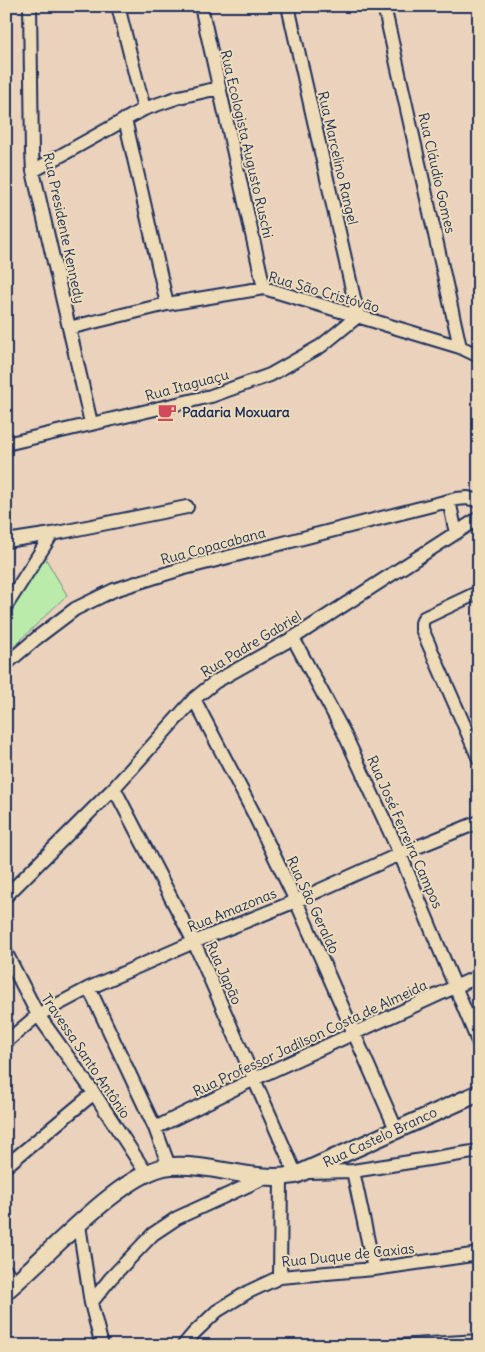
<svg xmlns="http://www.w3.org/2000/svg" width="485" height="1352" font-family="Delius,sans-serif">
  <style>
    .green { fill: #baebab; stroke: #6a8d84 }
    .lines { fill: none; stroke-linecap: round; stroke-linejoin: round }
    .minor-casing { stroke: #1b2f5e; stroke-width: 16 }
    .tertiary-casing { stroke: #1b2f5e; stroke-width: 20 }
    .minor { stroke: #eedbb8; stroke-width: 12 }
    .tertiary { stroke: #eedbb8; stroke-width: 16 }
    .labels { text-anchor: middle; dominant-baseline: central; stroke-width: 4; stroke-linejoin: round; paint-order: stroke }
    .street-label { font-size: 14px; fill: #1b2f5e; stroke: #eedbb8 }
    .poi-label { font-size: 14px; font-weight: bold; fill: #1b2f5e; stroke: #eedbb8; text-anchor: start }
  </style>
  <rect width="100%" height="100%" fill="#ebd2bc"/>
  <filter id="ink" filterUnits="userSpaceOnUse"><feTurbulence type="fractalNoise" baseFrequency=".02" numOctaves="2"/><feDisplacementMap in="SourceGraphic" scale="10" xChannelSelector="R" yChannelSelector="G"/><feConvolveMatrix kernelMatrix="1 2 1 2 8 2 1 2 1" color-interpolation-filters="sRGB"/></filter>
  <g filter="url(#ink)">
    <path class="green" d="M44,556L67,595L6,654V616Z"/>
    <g class="lines">
      <g class="minor-casing">
        <path id="minor" d="M30,6L32,152L33,171L91,423
          M118,6L144,109
          M201,6L264,288
          M384,6L460,347
          M125,119L167,304
          M33,171L144,109L179,97L219,88
          M69,328L167,304L264,288L460,347L479,356
          M6,444L211,396L270,375L321,346L358,316L288,6
          M449,501L456,533
          M6,541L52,534L187,507
          M479,592L424,618L422,623V629L479,759
          M6,606L52,534
          M293,638L343,731L400,854L479,1044
          M6,664L38,637L75,609L114,590L181,569L456,499L468,498L479,501
          M194,699L253,812L296,901L396,1129
          M114,788L194,942L296,1175
          M6,896L114,788L194,699L215,682L293,638L479,518
          M6,953L38,1015L94,1093L146,1173
          M89,988L155,1128L169,1166
          M6,1042L38,1015L89,988L194,942L296,901L400,854L479,822
          M155,1128L254,1079L479,976
          M6,1166L94,1093
          M353,1171L374,1269
          M308,1172L353,1171L479,1151
          M79,1225L91,1303L102,1346
          M6,1271L16,1283
          M280,1277L281,1177
          M91,1303L110,1279L153,1234L177,1218L266,1177
          M183,1346L193,1334L217,1311L248,1292L280,1277L374,1269L479,1254
          M397,1346L479,1341"/>
      </g>
      <g class="tertiary-casing">
        <path id="tertiary" d="M6,1291C44,1260 124,1169 171,1166C213,1163 253,1183 296,1175L479,1093"/>
      </g>
      <use href="#minor" class="minor"/>
      <use href="#tertiary" class="tertiary"/>
    </g>
  </g>
  <defs>
    <g id="cafe-bare" transform="scale(1.5)"><path d="M-5.5-4.5H6V0H3Q3 3.5 0 3.5H-2.5Q-5.5 3.5-5.5 0ZM3-3.2v2h1.7v-2ZM-6 4.5H4V6H-6Z" fill="#d1495b" stroke="#eedbb8" stroke-width="2.5" paint-order="stroke"/></g>
  </defs>
  <g fill-rule="evenodd">
    <use href="#cafe-bare" x="167" y="412"/>
  </g>
  <g class="labels">
    <g class="street-label">
      <text transform="translate(247 144) rotate(77)">Rua Ecologista Augusto Ruschi</text>
      <text transform="translate(338 158) rotate(77)">Rua Marcelino Rangel</text>
      <text transform="translate(437 173) rotate(77)">Rua Cláudio Gomes</text>
      <text transform="translate(64 228) rotate(78)">Rua Presidente Kennedy</text>
      <text transform="translate(324 292) rotate(16)">Rua São Cristóvão</text>
      <text transform="translate(187 385) rotate(-15)">Rua Itaguaçu</text>
      <text transform="translate(213 546) rotate(-15)">Rua Copacabana</text>
      <text transform="translate(251 644) rotate(-31)">Rua Padre Gabriel</text>
      <text transform="translate(405 832) rotate(66)">Rua José Ferreira Campos</text>
      <text transform="translate(313 905) rotate(65)">Rua São Geraldo</text>
      <text transform="translate(232 910) rotate(-22)">Rua Amazonas</text>
      <text transform="translate(224 973) rotate(66)">Rua Japão</text>
      <text transform="translate(310 1038) rotate(-25)">Rua Professor Jadilson Costa de Almeida</text>
      <text transform="translate(86 1056) rotate(56)">Travessa Santo Antônio</text>
      <text transform="translate(380 1137) rotate(-25)">Rua Castelo Branco</text>
      <text transform="translate(348 1255) rotate(-6)">Rua Duque de Caxias</text>
    </g>
    <g class="poi-label">
      <text x="182" y="412">Padaria Moxuara</text>
    </g>
  </g>
  <rect width="485" height="1352" fill="none" stroke="#eedbb8" stroke-width="25"/>
  <rect x="12" y="12" width="460" height="1327" fill="none" stroke="#1b2f5e" stroke-width="2" filter="url(#ink)"/>
</svg>
